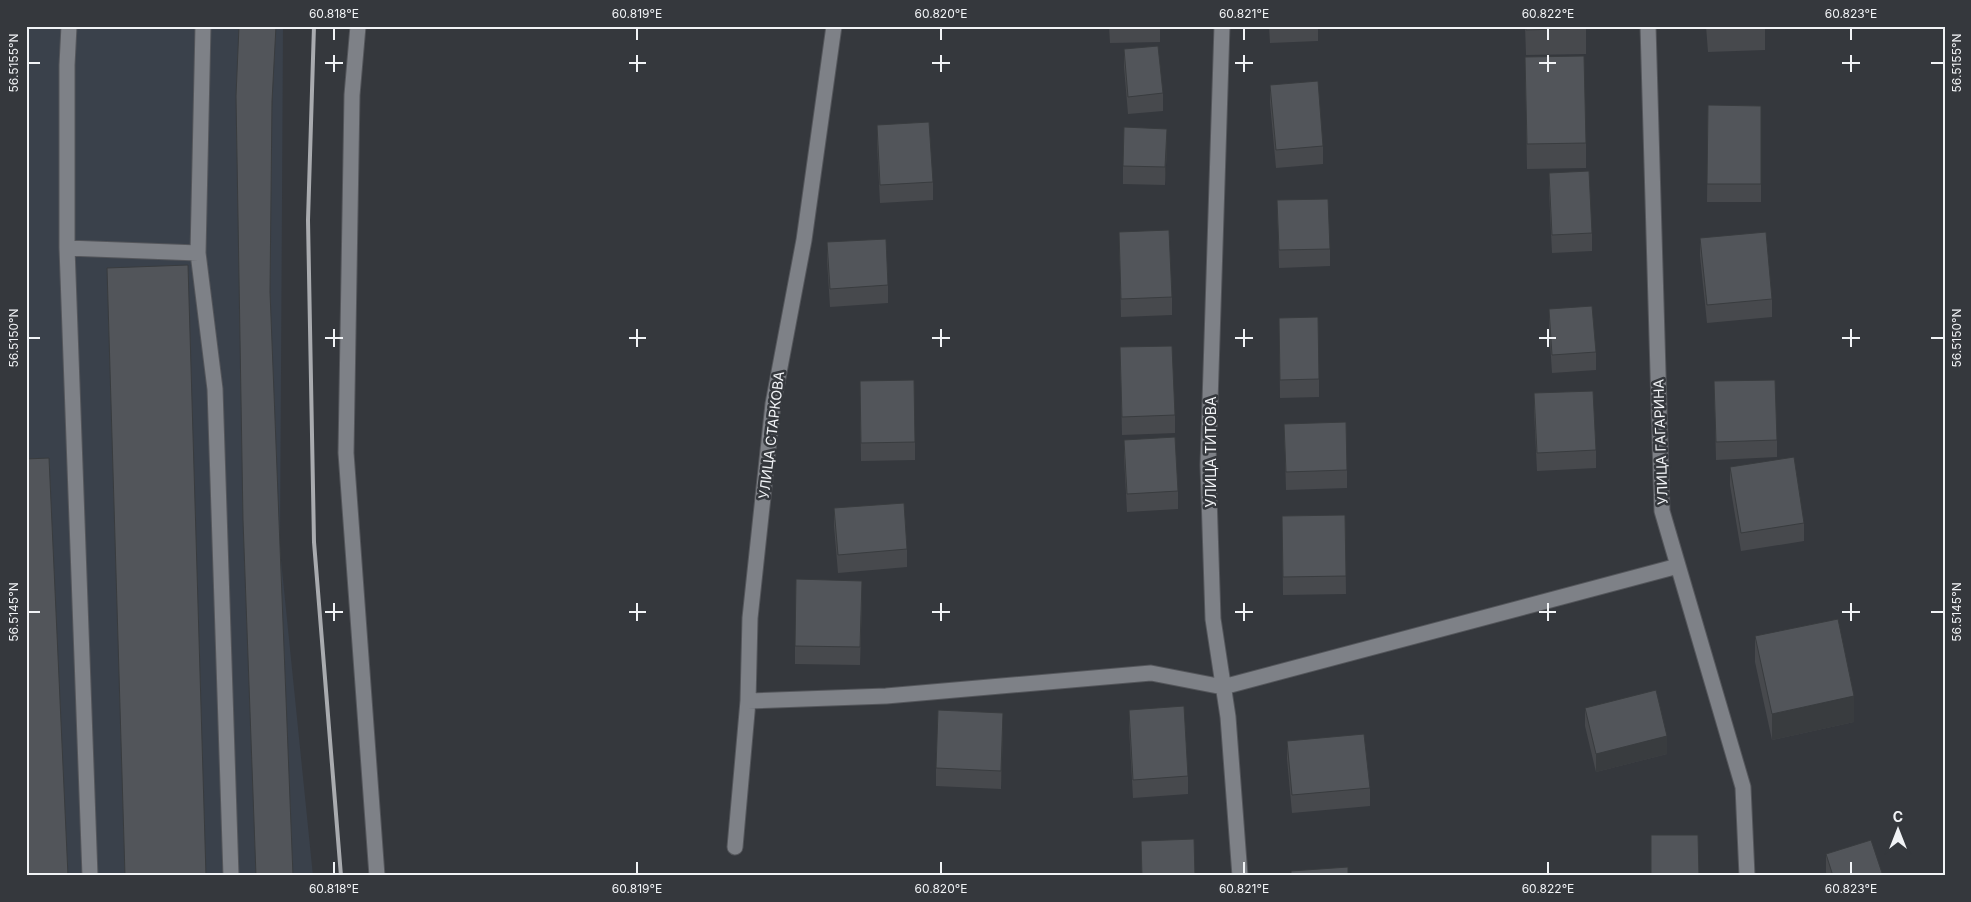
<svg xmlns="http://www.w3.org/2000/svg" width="1971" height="902" font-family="Inter,sans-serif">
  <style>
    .built { fill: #3a414b }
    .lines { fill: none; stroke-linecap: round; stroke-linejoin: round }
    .minor-casing { stroke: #54565b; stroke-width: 17 }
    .minor { stroke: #7e8187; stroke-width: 15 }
    .rail { stroke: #a9abaf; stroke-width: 4 }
    .wall { fill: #47494d }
    .shaded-wall { fill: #393c3f }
    .building { fill: #52555a; stroke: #393c3f }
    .ticks { fill: none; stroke: #f1f3f6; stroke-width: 2 }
    .labels { text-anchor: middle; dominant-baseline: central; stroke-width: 5; stroke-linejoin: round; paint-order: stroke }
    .street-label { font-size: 14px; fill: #f1f3f6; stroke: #35383d }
    .neatline { fill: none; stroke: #f1f3f6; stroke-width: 2 }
    .ticks-label { font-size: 12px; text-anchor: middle; fill: #f1f3f6 }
  </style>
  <rect width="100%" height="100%" fill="#35383d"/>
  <path class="built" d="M26,26H283L280,550L313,876H26Z"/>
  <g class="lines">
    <g class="minor-casing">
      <path id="minor" d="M69,26L67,65V248L90,876
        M203,26L198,253L215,389L231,876
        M358,26L352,95L346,453L377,876
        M1222,26L1208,465L1213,619L1228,717L1240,876
        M1648,26L1662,511L1743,787L1747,876
        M67,248L198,253
        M748,701L886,696L1151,673L1223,687L1678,566
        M735,847L748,701L750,618L773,404L804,240L834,26"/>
    </g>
    <use href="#minor" class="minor"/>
    <path class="rail" d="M314,26L308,220L314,542L341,876"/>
  </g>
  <path class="wall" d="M1109,26H1160V42L1110,43Z
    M1269,26H1318V41L1270,43Z
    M1525,26H1586V54L1526,55Z
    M1706,26H1765V50L1708,52Z
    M1124,49L1163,93V111L1128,114L1124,67Z
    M1525,57L1586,143V168L1527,169Z
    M1270,85L1323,146V164L1276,168L1270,103Z
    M1708,105L1761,106V202H1707Z
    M877,125L933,182V200L880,203L877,143Z
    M1167,147L1165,185L1123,184V166Z
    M1549,173L1592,233V251L1552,253L1549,191Z
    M1277,200L1330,249V266L1279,268Z
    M1119,232L1172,297V315L1121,317Z
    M1700,238L1772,299V317L1707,323L1700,256Z
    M827,242L888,285V303L830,307L827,260Z
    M1549,309L1596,352V370L1552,373L1549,327Z
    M1279,318L1319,379V397L1280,398Z
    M1120,347L1175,415V433L1122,435Z
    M1714,381L1777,440V457L1716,460Z
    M1534,393L1596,450V468L1537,471L1534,411Z
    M860,399L915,442V460L861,461Z
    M1284,424L1347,470V488L1286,490Z
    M1124,440L1178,491V509L1127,512L1124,457Z
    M1730,467L1804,523V541L1741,551L1730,485Z
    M834,508L907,549V567L838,573L834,526Z
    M1345,515L1346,594L1283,595L1282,516Z
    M862,598L860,665L795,664V646Z
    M1755,636L1854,722L1772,740L1755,662Z
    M1585,708L1667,754L1596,772L1585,726Z
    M1129,710L1188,776V794L1133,798L1129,727Z
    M1003,731L1001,789L936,786V768Z
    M1287,741L1370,788V806L1292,813L1287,759Z
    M1826,854L1883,876H1827L1826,872Z"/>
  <path class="shaded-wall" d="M276,26L272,110V101Z
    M1167,129V147L1165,185V167Z
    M1854,696V722L1772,740V714Z
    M1003,713V731L1001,789V771Z
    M1667,736V754L1596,772V754Z"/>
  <path class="building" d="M239,26H276L272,101L270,292L293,876H256L243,520L236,96Z
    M1526,26H1586V28L1526,30Z
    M1158,46L1163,93L1128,97L1124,49Z
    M1584,56L1586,143L1527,144L1525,57Z
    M1318,81L1323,146L1276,150L1270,85Z
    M1708,105L1761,106V184H1707Z
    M929,122L933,182L880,185L877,125Z
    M1124,127L1167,129L1165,167L1123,166Z
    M1589,171L1592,233L1552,235L1549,173Z
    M1328,199L1330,249L1279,250L1277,200Z
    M1169,230L1172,297L1121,299L1119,232Z
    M1766,232L1772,299L1707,305L1700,238Z
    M886,239L888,285L830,289L827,242Z
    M188,265L206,876H125L107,268Z
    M1592,306L1596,352L1552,355L1549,309Z
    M1318,317L1319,379L1280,380L1279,318Z
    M1172,346L1175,415L1122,417L1120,347Z
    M914,380L915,442L861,443L860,381Z
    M1775,380L1777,440L1716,442L1714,381Z
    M1593,391L1596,450L1537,453L1534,393Z
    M1346,422L1347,470L1286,472L1284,424Z
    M1175,437L1178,491L1127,494L1124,440Z
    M1794,457L1804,523L1741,533L1730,467Z
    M49,458L68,876H27L26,459Z
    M904,503L907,549L838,555L834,508Z
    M1345,515L1346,576L1283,577L1282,516Z
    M796,579L862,581L860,647L795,646Z
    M1838,619L1854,696L1772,714L1755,636Z
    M1656,690L1667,736L1596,754L1585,708Z
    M1184,706L1188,776L1133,780L1129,710Z
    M938,710L1003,713L1001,771L936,768Z
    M1364,734L1370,788L1292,795L1287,741Z
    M1651,835H1698L1699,876H1651Z
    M1194,839L1195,876H1142L1141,841Z
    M1871,840L1883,876H1833L1826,854Z
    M1348,867V876H1291V871Z"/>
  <path class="ticks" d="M334,28V40M637,28V40M941,28V40M1244,28V40M1548,28V40M1851,28V40M334,55V72M637,55V72M941,55V72M1244,55V72M1548,55V72M1851,55V72M28,63H40M325,63H343M629,63H646M932,63H950M1235,63H1253M1539,63H1556M1842,63H1860M1931,63H1944M334,329V347M637,329V347M941,329V347M1244,329V347M1548,329V347M1851,329V347M28,338H40M325,338H343M629,338H646M932,338H950M1235,338H1253M1539,338H1556M1842,338H1860M1931,338H1944M334,603V621M637,603V621M941,603V621M1244,603V621M1548,603V621M1851,603V621M28,612H40M325,612H343M629,612H646M932,612H950M1235,612H1253M1539,612H1556M1842,612H1860M1931,612H1944M334,862V874M637,862V874M941,862V874M1244,862V874M1548,862V874M1851,862V874"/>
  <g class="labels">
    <g class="street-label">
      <text transform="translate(771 435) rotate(-83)">УЛИЦА СТАРКОВА</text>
      <text transform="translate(1660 442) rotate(-92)">УЛИЦА ГАГАРИНА</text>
      <text transform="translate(1210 452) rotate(-90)">УЛИЦА ТИТОВА</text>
    </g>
  </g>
  <rect width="1971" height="902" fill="none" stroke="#35383d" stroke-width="55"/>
  <g transform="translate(1898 830)" stroke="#35383d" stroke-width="4" paint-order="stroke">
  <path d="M0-4L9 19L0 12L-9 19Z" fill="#f1f3f6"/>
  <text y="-8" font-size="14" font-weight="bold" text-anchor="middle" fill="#f1f3f6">С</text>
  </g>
  <rect x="28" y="28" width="1916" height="846" class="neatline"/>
  <g class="ticks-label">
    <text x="334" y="18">60.818°E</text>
    <text x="637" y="18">60.819°E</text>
    <text x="941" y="18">60.820°E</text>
    <text x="1244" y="18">60.821°E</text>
    <text x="1548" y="18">60.822°E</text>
    <text x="1851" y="18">60.823°E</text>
    <text transform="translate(14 63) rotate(-90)" y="4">56.5155°N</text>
    <text transform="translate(1957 63) rotate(-90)" y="4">56.5155°N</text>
    <text transform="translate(14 338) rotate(-90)" y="4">56.5150°N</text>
    <text transform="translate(1957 338) rotate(-90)" y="4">56.5150°N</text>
    <text transform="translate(14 612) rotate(-90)" y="4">56.5145°N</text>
    <text transform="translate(1957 612) rotate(-90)" y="4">56.5145°N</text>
    <text x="334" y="893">60.818°E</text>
    <text x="637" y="893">60.819°E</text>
    <text x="941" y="893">60.820°E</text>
    <text x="1244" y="893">60.821°E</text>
    <text x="1548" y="893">60.822°E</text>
    <text x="1851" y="893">60.823°E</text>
  </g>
</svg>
